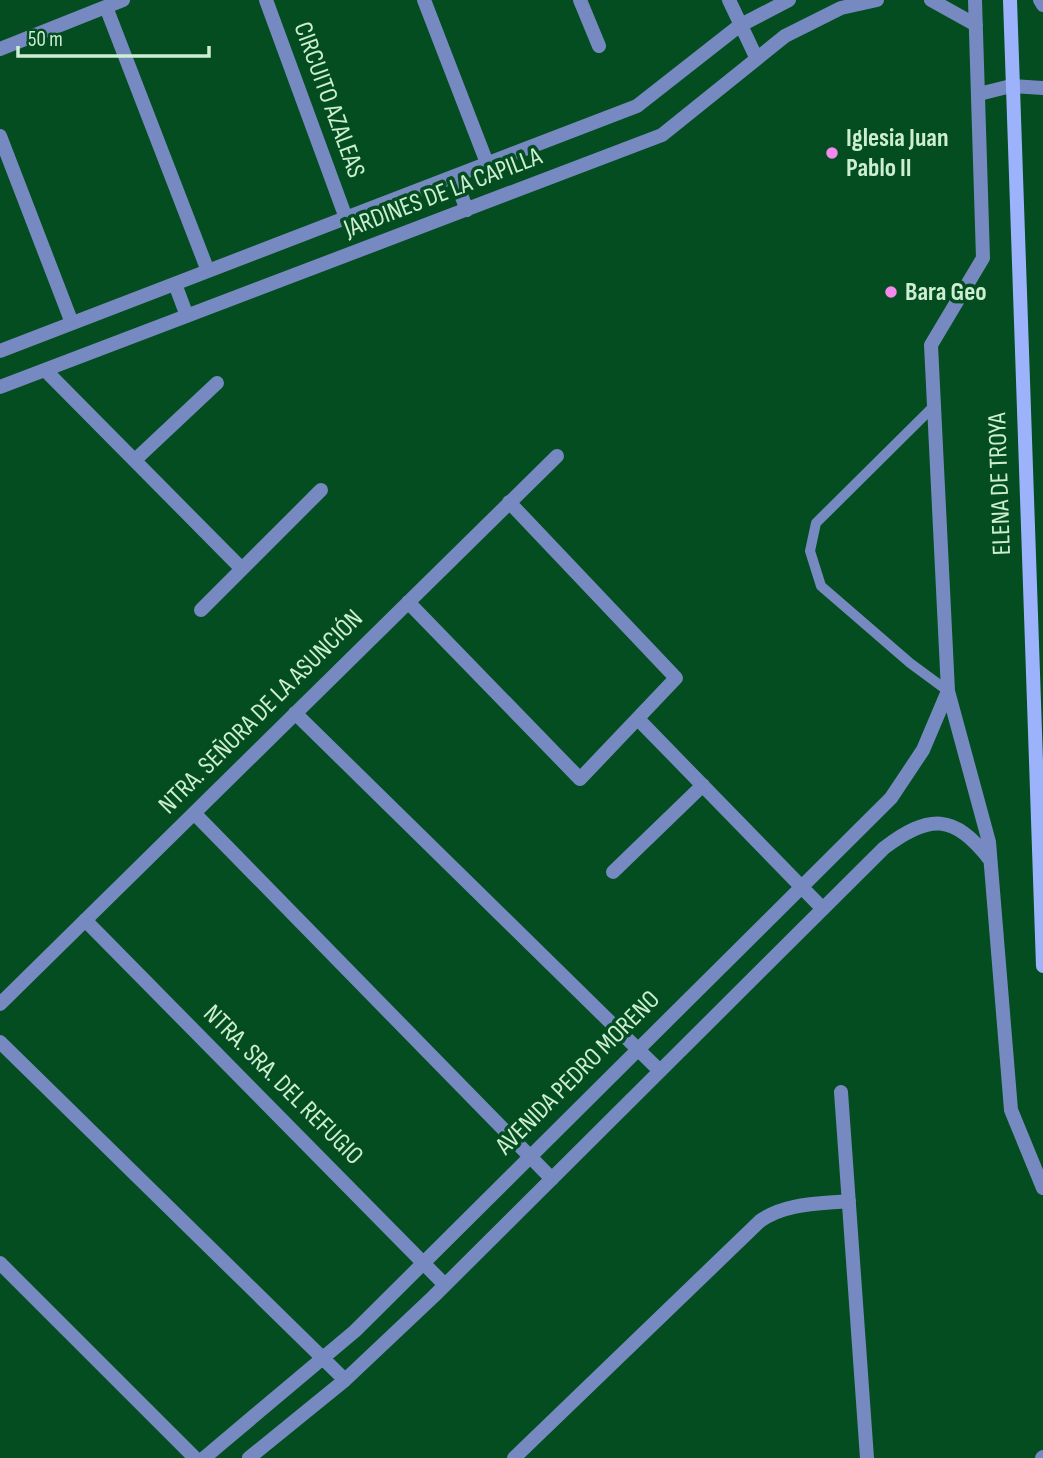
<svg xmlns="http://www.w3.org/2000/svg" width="1043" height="1458" font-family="'Sofia Sans Condensed',sans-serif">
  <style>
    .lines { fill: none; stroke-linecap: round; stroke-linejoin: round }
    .lane { stroke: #7789c1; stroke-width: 10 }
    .street { stroke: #7789c1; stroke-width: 14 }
    .secondary { stroke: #9cb3fb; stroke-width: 14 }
    .poi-dot { fill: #f689ed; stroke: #034d20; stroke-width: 2.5 }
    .labels { text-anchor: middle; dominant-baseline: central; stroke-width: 7; stroke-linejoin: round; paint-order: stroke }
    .street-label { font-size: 26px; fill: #ceeed3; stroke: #034d20 }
    .poi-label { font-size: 26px; font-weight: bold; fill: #ceeed3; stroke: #034d20; text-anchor: start }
  </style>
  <rect width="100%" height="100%" fill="#034d20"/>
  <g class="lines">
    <path class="lane" d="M934,406L816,523L810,551L821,586L910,663L948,691"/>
    <path class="street" d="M266,0L346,218
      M424,0L487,163
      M580,0L599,46
      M729,0L756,57
      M931,0L976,25
      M975,0L983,258L931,345L948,691L989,842L1011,1110L1043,1188
      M1040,0L1043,5
      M106,7L208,271
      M0,49L123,0
      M979,94L1011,86L1043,88
      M0,136L72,323
      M454,177L467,210
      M175,284L187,316
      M0,351L637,106L739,26L789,0
      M45,370L241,568
      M0,387L662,135L785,36L841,8L877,0
      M135,460L217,383
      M408,602L580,779L676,678L509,502
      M201,610L321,490
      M295,713L660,1071
      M638,719L823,909
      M194,813L552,1179
      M613,872L703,785
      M85,920L445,1285
      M0,1004L557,456
      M0,1042L345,1380
      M841,1092L867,1458
      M0,1263L195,1458
      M204,1458L355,1331L891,798L923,750L948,691
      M249,1458L345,1380L434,1296L884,848C929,814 954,813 990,860
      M514,1458L760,1221C785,1203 818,1204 849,1201
      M1042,1458L1043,1457"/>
    <path class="secondary" d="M1010,0L1043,966"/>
  </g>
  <g class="poi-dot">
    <circle cx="832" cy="153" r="7"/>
    <circle cx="891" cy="292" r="7"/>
  </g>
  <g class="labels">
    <g class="street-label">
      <text transform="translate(329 100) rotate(70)">CIRCUITO AZALEAS</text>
      <text transform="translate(443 193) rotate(-21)">JARDINES DE LA CAPILLA</text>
      <text transform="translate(1000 484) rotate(-92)">ELENA DE TROYA</text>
      <text transform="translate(261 712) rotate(-45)">NTRA. SEÑORA DE LA ASUNCIÓN</text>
      <text transform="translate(578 1073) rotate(-45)">AVENIDA PEDRO MORENO</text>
      <text transform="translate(283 1085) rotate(45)">NTRA. SRA. DEL REFUGIO</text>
    </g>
    <g class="poi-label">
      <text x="846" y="138">Iglesia Juan<tspan x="846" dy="30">Pablo II</tspan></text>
      <text x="905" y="292">Bara Geo</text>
    </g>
  </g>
  <path d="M18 46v10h191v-10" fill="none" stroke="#ceeed3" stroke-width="3.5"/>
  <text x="28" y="46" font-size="21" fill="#ceeed3" stroke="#034d20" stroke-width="5" paint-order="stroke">50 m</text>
</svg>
